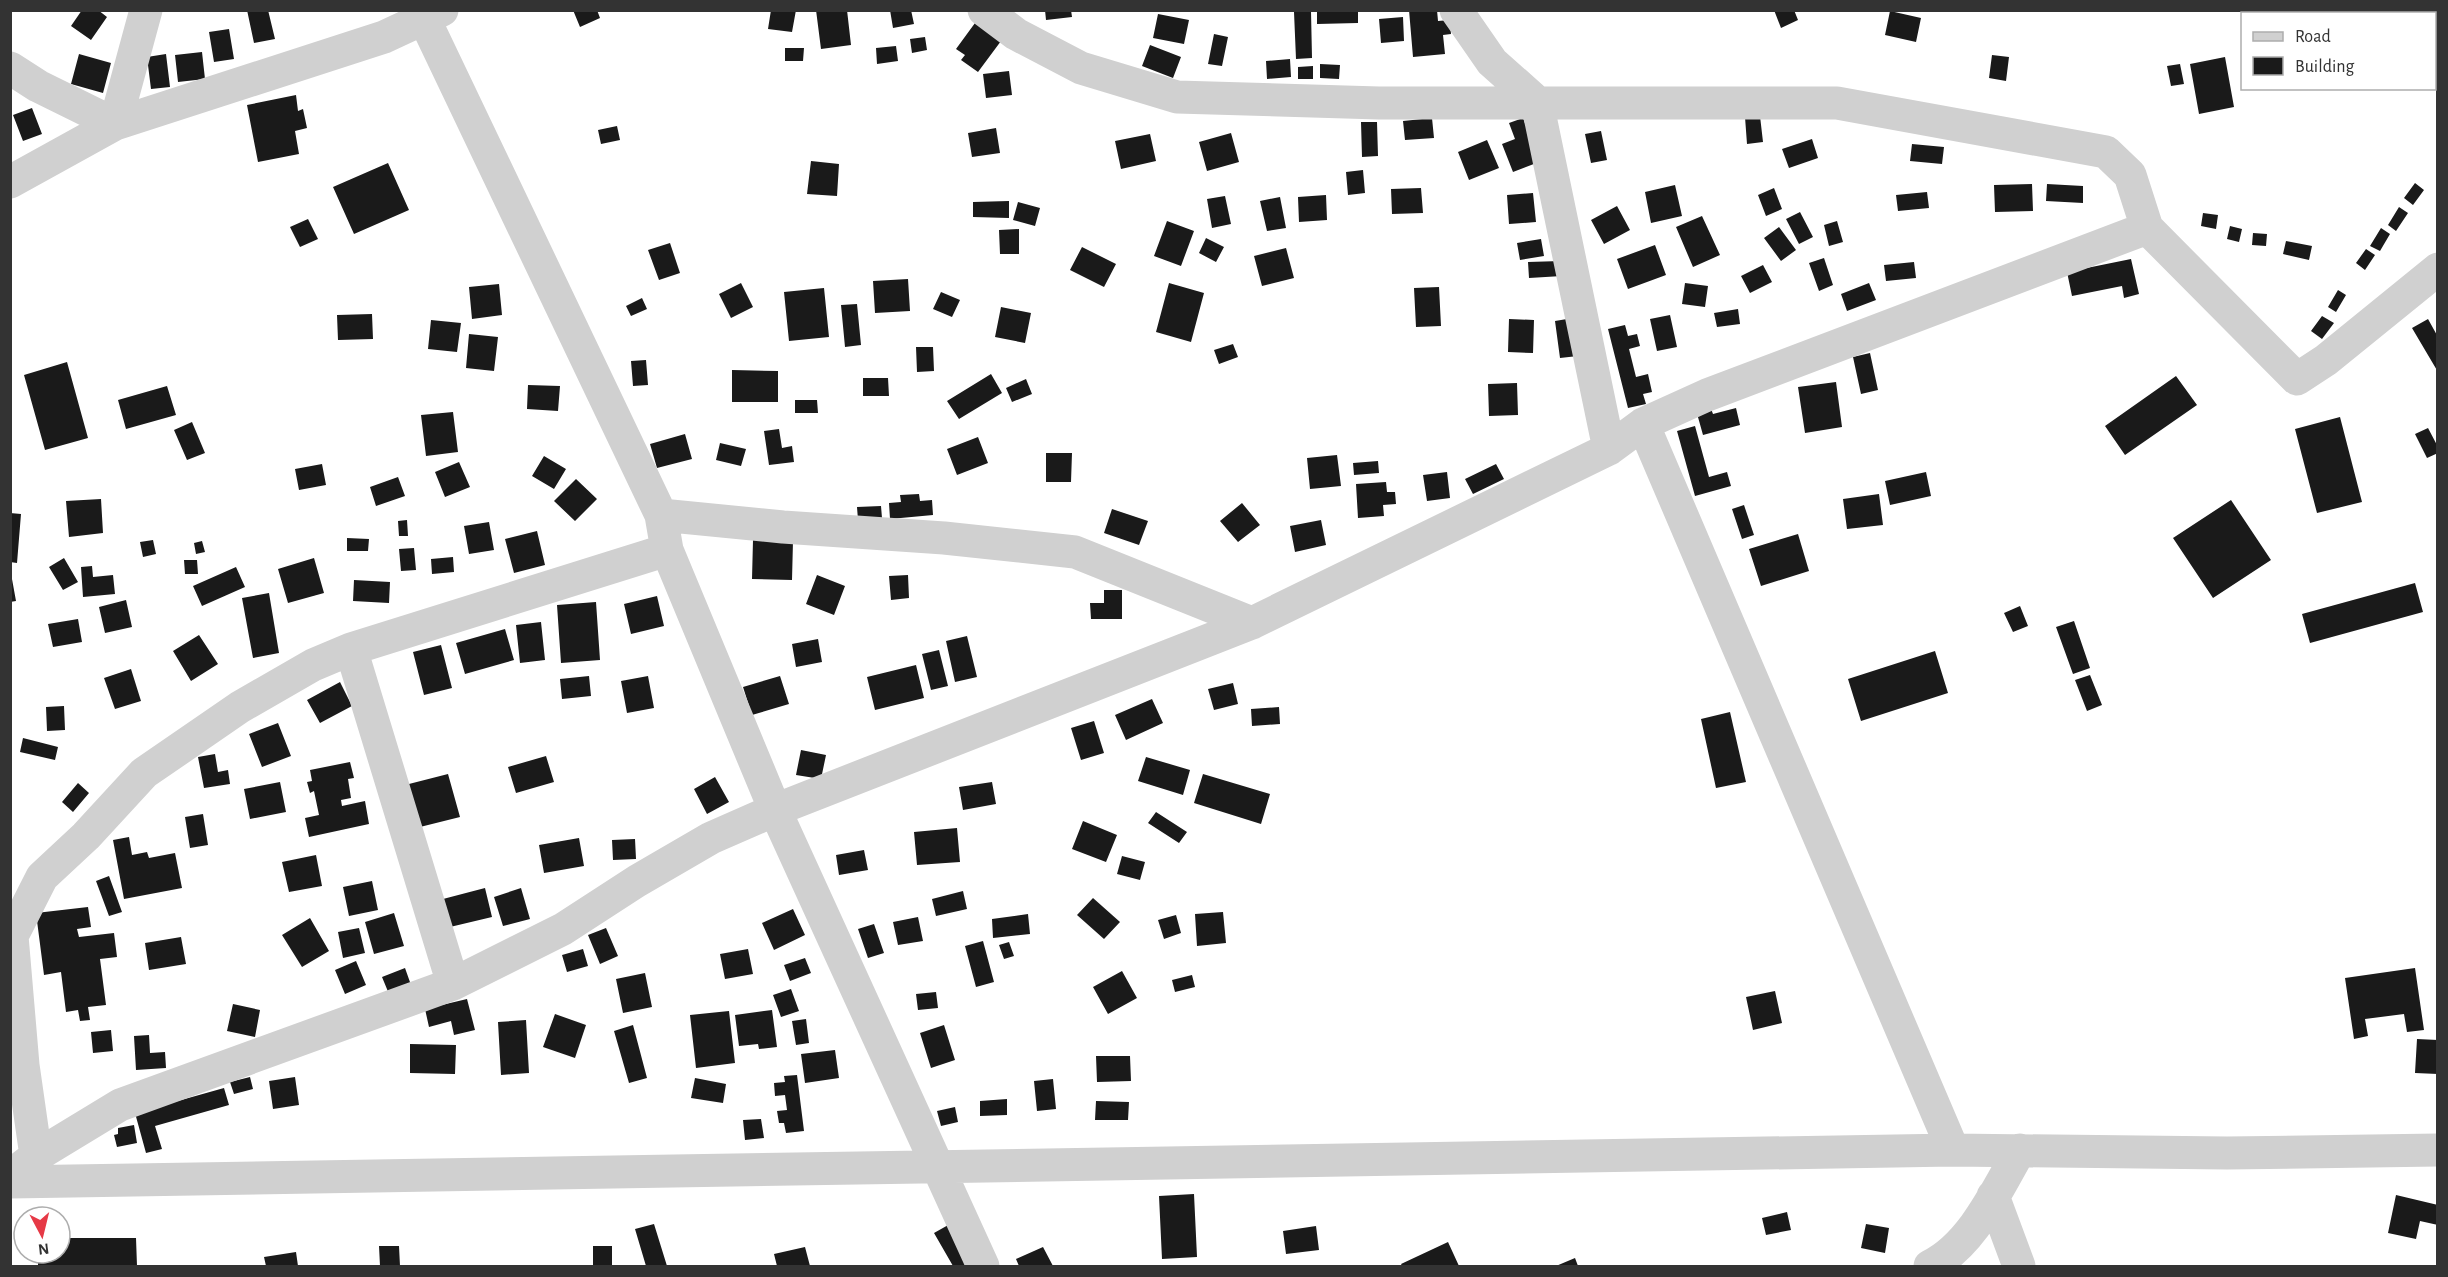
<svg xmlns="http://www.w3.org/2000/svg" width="2448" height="1277" font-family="'Alegreya Sans',sans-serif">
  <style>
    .building { fill: #1a1a1a }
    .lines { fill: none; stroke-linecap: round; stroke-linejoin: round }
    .minor { stroke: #d0d0d0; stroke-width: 33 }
  </style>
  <rect width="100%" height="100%" fill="#fff"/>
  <path class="building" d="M82,10H98L107,17L91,40L71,26Z
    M247,10H268L275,39L254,43Z
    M573,10H597L600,18L580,27Z
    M771,10H796L792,32L768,29Z
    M816,10H847L851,45L821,49Z
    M890,10H911L914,24L893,28Z
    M1045,10H1071L1072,17L1046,20Z
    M1317,10H1358V23L1317,24Z
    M1409,10H1437L1438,21L1450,20L1451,34L1443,35L1445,54L1413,57Z
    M1774,10H1794L1798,20L1781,28Z
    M2255,10H2296V14H2255Z
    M2375,10H2421L2422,14H2377Z
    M1311,11L1312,58L1296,59L1294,12Z
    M1890,11L1921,18L1916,42L1885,35Z
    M1158,14L1189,20L1184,44L1153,38Z
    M1403,17L1404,41L1381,43L1379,19Z
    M975,23L1001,41L978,72L961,60L965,55L956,49Z
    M229,29L234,59L214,62L209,32Z
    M1214,34L1228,37L1222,66L1208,64Z
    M925,37L927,50L912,53L910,39Z
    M1150,45L1181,57L1173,78L1142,66Z
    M896,46L898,61L877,64L876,48Z
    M785,48H804L803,61H785Z
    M202,52L205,79L178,82L175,55Z
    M79,54L111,63L103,93L71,84Z
    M166,54L170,87L151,89L147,57Z
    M1992,55L2009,57L2006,81L1989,78Z
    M2225,57L2234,107L2199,114L2190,64Z
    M1290,59L1291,77L1267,79L1266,61Z
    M1320,64L1340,65L1339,79L1320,78Z
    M2180,64L2184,84L2171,86L2167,66Z
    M1313,66V79H1298V67Z
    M1009,71L1012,95L986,98L983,74Z
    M296,95L298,111L303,109L307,128L295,131L299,154L258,162L247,105Z
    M32,108L42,134L23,141L13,115Z
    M1760,116L1763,142L1747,144L1745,117Z
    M1432,118L1434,138L1405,140L1403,121Z
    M1523,118L1539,162L1513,172L1502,144L1515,139L1509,123Z
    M1361,122H1377L1378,156L1362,157Z
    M617,126L620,140L601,144L598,130Z
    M996,128L1000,153L972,157L968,133Z
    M1601,131L1607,160L1591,163L1585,134Z
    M1231,133L1239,162L1207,171L1199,142Z
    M1150,134L1156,161L1121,169L1115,141Z
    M1812,139L1818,158L1789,168L1782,149Z
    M1487,140L1499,168L1469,180L1458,152Z
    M1912,144L1944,147L1942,164L1910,161Z
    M811,161L839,164L837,196L807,194Z
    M388,163L409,210L354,234L333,187Z
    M1363,170L1365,193L1348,195L1346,172Z
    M2415,183L2424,190L2413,205L2404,198Z
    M2032,184L2033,211L1995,212L1994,185Z
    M2047,184L2083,186V203L2046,201Z
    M1675,185L1682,216L1651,223L1645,192Z
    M1421,188L1423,213L1392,214L1391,189Z
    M1774,188L1782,209L1766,216L1758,195Z
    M1927,192L1929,208L1898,211L1896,195Z
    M1533,193L1536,222L1509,224L1507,195Z
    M1326,195L1327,220L1299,222L1298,197Z
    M1225,196L1231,224L1212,228L1207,199Z
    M1280,197L1286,228L1267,231L1260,201Z
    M1009,201V218L973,217V202Z
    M1018,202L1040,208L1035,226L1013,220Z
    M1617,206L1630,230L1604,244L1591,220Z
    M2399,207L2408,213L2396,231L2388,225Z
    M1800,212L1813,237L1799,244L1786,219Z
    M2203,213L2218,215L2216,229L2201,226Z
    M1702,216L1720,255L1693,267L1676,227Z
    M308,219L318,239L300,247L290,227Z
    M1167,221L1194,231L1181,266L1154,256Z
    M1837,221L1843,242L1829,246L1824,225Z
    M2230,226L2242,229L2239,242L2227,239Z
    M1779,227L1796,250L1781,261L1764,238Z
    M2381,228L2390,234L2380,251L2370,246Z
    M1019,229V254H1000L999,230Z
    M2253,233L2267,234L2266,246L2252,245Z
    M1206,238L1224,247L1216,262L1199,253Z
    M1541,239L1544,256L1520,260L1517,243Z
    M2286,241L2312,246L2309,260L2283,254Z
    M670,243L680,273L659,280L648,250Z
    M1655,245L1666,275L1628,289L1617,259Z
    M1082,247L1116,264L1104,287L1070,270Z
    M1286,248L1294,278L1262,286L1254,256Z
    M2366,249L2375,255L2365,270L2356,263Z
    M1824,258L1833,285L1819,291L1809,263Z
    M2131,259L2139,294L2124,298L2122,286L2072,296L2067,272Z
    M1561,261L1562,276L1529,278L1528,262Z
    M1914,262L1916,278L1886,281L1884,265Z
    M1763,265L1772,282L1750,293L1741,276Z
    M908,279L910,311L875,313L873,281Z
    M741,283L753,307L731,318L719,294Z
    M1169,283L1204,293L1191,342L1156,332Z
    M1685,283L1708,286L1705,307L1682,304Z
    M1869,283L1876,300L1847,311L1841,294Z
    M499,284L502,315L472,319L469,287Z
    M1439,287L1441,326L1416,327L1414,288Z
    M824,288L829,337L789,341L784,292Z
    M2338,290L2346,295L2336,312L2328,307Z
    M941,292L960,300L952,317L933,309Z
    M642,298L647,309L631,316L626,306Z
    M857,304L861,345L845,347L841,305Z
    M1001,307L1031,313L1025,343L995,337Z
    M1738,309L1740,324L1717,327L1714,313Z
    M372,314L373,339L338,340L337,315Z
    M1670,315L1677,347L1657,351L1650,319Z
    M2322,316L2334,323L2322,339L2311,331Z
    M1573,318L1578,356L1560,358L1555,321Z
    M1509,319L1534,320L1533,353L1508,352Z
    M2428,319L2438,337V372L2412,328Z
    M431,320L461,323L457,352L428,349Z
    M1625,325L1628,336L1637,334L1640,346L1629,349L1636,377L1648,374L1652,392L1643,394L1646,404L1628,408L1608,329Z
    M469,334L498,337L494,371L466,368Z
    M1233,344L1238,357L1219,364L1214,350Z
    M916,347H933L934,371L917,372Z
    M1870,353L1878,390L1861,394L1853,357Z
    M646,360L648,385L633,386L631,361Z
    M67,362L88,438L45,450L24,375Z
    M732,370L778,371V402H732Z
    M991,374L1002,393L959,419L947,401Z
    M2176,376L2197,405L2125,455L2105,426Z
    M863,378H888L889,396H863Z
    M1026,379L1032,394L1012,402L1006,388Z
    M1836,382L1842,427L1805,433L1798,387Z
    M1517,383L1518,415L1489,416L1488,384Z
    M528,385L560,386L558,411L527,409Z
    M167,386L176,415L126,429L118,400Z
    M795,400H817L818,413H795Z
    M1710,406L1713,414L1736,408L1740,425L1703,435L1696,410Z
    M453,412L458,452L426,456L421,415Z
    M2340,417L2362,502L2317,513L2295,429Z
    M192,422L205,453L187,460L174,430Z
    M1695,426L1709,477L1727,472L1731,486L1695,496L1677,431Z
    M2428,428L2438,447V453L2427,458L2415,434Z
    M779,429L782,448L792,446L794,462L769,465L764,431Z
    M685,434L692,459L657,468L650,444Z
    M978,437L988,463L957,475L947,449Z
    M720,443L746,449L741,466L716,460Z
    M1046,453H1072L1071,482H1046Z
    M1337,455L1341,486L1310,489L1307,458Z
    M544,456L566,469L554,489L532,476Z
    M1378,461L1379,473L1354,475L1353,463Z
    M459,462L470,487L445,497L435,472Z
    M322,464L326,485L299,490L295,469Z
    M1496,464L1504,479L1473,494L1465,479Z
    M1447,472L1450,498L1427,501L1423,475Z
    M1926,472L1931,496L1890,505L1885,481Z
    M398,477L405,496L376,506L370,487Z
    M576,479L597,499L575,521L554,501Z
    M1386,482L1387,492H1395L1396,504L1383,505L1384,516L1358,518L1356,484Z
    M919,494L920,501L932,500L933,515L890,519L889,503L901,502L900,495Z
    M1879,494L1883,525L1847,529L1843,499Z
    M101,499L103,533L69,537L66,501Z
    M2231,500L2271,560L2213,598L2173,538Z
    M1242,503L1260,525L1238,542L1220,521Z
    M1744,505L1754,535L1742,539L1732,509Z
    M881,506L882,518L858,520L857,507Z
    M1112,509L1148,521L1139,545L1104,533Z
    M10,513L21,514L17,563L10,562Z
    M407,520L408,536H399L398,521Z
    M1321,520L1326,545L1295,552L1290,526Z
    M489,522L494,550L469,554L464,526Z
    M537,531L545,565L514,573L505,539Z
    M1798,534L1809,571L1761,586L1749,549Z
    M347,538L369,539L368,551H347Z
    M153,540L156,554L143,557L140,542Z
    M753,540L793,541L792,580L752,579Z
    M202,541L205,552L196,554L194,543Z
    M414,548L416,570L401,571L399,549Z
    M453,557L454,572L432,574L431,559Z
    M64,558L78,582L63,590L49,567Z
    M314,558L324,593L288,603L278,569Z
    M184,560H197L198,574H185Z
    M92,566L93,577L113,575L115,594L83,597L81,567Z
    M236,567L245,587L202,606L193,586Z
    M10,568L16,601L10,602Z
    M817,575L845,586L834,615L806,604Z
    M908,575L909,598L891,600L889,576Z
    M354,580L390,582L389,603L353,601Z
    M2415,583L2423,612L2310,643L2302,614Z
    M1104,590H1122V619H1091L1090,603H1104Z
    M269,593L279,653L253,658L242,598Z
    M657,596L664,626L631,634L624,604Z
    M126,600L132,627L105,633L99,607Z
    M596,602L600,660L561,663L557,605Z
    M2020,606L2028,626L2013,632L2004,613Z
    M78,619L82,642L53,647L48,624Z
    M2074,621L2090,668L2073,674L2056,627Z
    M541,622L545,660L520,663L516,625Z
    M505,629L514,660L465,674L456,643Z
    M199,635L218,664L191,681L173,651Z
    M967,636L977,677L955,682L946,641Z
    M818,639L822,662L796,667L792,644Z
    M441,645L452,688L424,695L413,652Z
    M939,650L948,686L931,690L922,654Z
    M1935,651L1948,693L1861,721L1848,679Z
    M916,665L924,698L875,710L867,677Z
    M131,669L141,701L115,709L104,678Z
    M2090,675L2102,705L2087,711L2075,680Z
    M589,676L591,696L562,699L560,679Z
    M648,676L654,708L627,713L621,681Z
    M780,676L789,704L752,715L743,687Z
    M340,682L352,706L320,723L307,700Z
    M1233,683L1238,704L1214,710L1208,689Z
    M1152,699L1163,723L1126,740L1115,715Z
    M64,706L65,730L47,731L46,707Z
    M1279,707L1280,724L1252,726L1251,709Z
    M1730,712L1746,782L1716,788L1701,719Z
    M1094,721L1104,753L1081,760L1071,728Z
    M278,723L291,756L262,767L249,734Z
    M23,738L58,747L55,760L20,752Z
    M801,750L826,755L821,779L796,775Z
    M215,754L218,772L228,770L230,784L204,788L198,757Z
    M546,756L554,782L516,793L508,767Z
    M1146,757L1190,770L1183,795L1138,781Z
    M350,762L354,778L348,779L351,798L341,800L342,806L365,801L369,824L309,837L305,818L319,815L314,791L310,793L307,782L312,781L310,770Z
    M448,774L460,817L416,828L405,785Z
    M1203,774L1270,794L1261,824L1194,803Z
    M715,777L729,802L707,814L694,789Z
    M280,782L286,812L250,819L244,789Z
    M992,782L996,804L963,810L959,787Z
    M78,783L89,793L73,812L62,802Z
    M1156,812L1187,832L1179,843L1148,823Z
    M203,814L208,845L190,848L185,817Z
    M1083,821L1117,835L1106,862L1072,849Z
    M957,828L960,862L917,865L914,832Z
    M129,837L132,855L147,852L149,858L175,853L182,888L124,899L113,840Z
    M579,838L584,866L544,873L539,845Z
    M635,839L636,859L613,860L612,840Z
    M864,850L868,870L839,875L836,855Z
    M316,855L322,886L289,892L282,862Z
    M1122,856L1145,862L1140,880L1117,874Z
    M109,876L122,912L109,916L96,881Z
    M372,881L378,910L349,916L343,887Z
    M485,888L492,917L450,927L443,899Z
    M521,888L530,919L503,926L494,897Z
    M963,891L967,909L936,916L932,899Z
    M1093,898L1120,922L1104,939L1077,915Z
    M88,907L91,927L77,929L79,937L114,933L117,957L100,959L106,1005L88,1007L90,1020L80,1021L78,1010L66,1012L61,972L44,975L36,913Z
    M793,909L805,935L774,950L762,923Z
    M1223,912L1226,943L1197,946L1195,914Z
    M394,913L404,946L374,954L365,922Z
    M1028,914L1030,934L993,938L992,919Z
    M1176,915L1181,933L1164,939L1158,920Z
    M918,917L923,941L898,945L893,922Z
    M310,918L329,951L302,967L282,935Z
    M874,924L884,953L868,958L858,929Z
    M359,928L365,953L343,958L338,932Z
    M606,928L618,956L600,964L588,935Z
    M181,937L186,964L149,970L145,943Z
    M983,941L994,982L976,987L965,946Z
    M1009,942L1014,956L1004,959L999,945Z
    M583,949L588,966L567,972L562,955Z
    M748,949L753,974L725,979L720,954Z
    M805,958L811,973L790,981L784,965Z
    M356,961L366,985L345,994L335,970Z
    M405,968L411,985L389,994L382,977Z
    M2415,968L2424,1030L2407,1032L2404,1014L2365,1019L2368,1036L2354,1039L2345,978Z
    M1122,971L1137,998L1108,1014L1093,987Z
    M645,973L652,1007L623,1013L616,979Z
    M1192,975L1195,987L1175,992L1172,980Z
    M791,989L799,1011L781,1017L773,995Z
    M1775,991L1782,1023L1753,1030L1746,997Z
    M936,992L938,1008L918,1010L916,994Z
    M467,999L475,1030L454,1035L451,1021L429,1027L425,1009Z
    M233,1004L260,1010L255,1037L227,1031Z
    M772,1010L777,1047L759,1049L758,1044L739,1046L735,1015Z
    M729,1011L735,1063L696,1068L690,1015Z
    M555,1014L586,1025L575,1058L543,1047Z
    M806,1019L809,1043L796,1045L792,1021Z
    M526,1020L529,1073L501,1075L498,1022Z
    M633,1025L647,1078L629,1083L614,1031Z
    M944,1025L955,1060L931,1068L920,1033Z
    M111,1030L113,1051L93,1053L91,1032Z
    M149,1035L150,1053L165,1052L166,1068L136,1070L134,1036Z
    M2417,1039L2438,1040V1074L2415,1073Z
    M410,1044L456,1045L455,1074L410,1073Z
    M835,1050L839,1078L805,1083L801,1054Z
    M1096,1056H1130L1131,1081L1097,1082Z
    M797,1075L804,1131L786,1133L784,1123H779L777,1111L787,1110L785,1095L775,1096L774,1083L785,1082L784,1076Z
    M250,1077L253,1089L234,1094L230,1082Z
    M295,1077L299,1105L273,1109L269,1081Z
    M695,1078L726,1084L723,1103L691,1098Z
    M1053,1079L1056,1109L1037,1111L1034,1081Z
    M224,1088L229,1105L155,1126L162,1149L146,1153L135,1113Z
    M1007,1099V1115L980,1116V1101Z
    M1096,1101L1129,1102L1128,1120H1095Z
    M955,1107L958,1122L941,1126L937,1111Z
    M761,1119L764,1138L745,1140L743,1120Z
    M134,1125L137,1143L117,1147L114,1135L118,1134V1128Z
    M1194,1194L1197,1257L1162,1259L1159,1196Z
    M2396,1195L2438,1205V1225L2420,1221L2416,1239L2388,1233Z
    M1787,1212L1791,1230L1766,1235L1762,1218Z
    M654,1224L667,1266H646L635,1229Z
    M950,1224L974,1266H953L934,1233Z
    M1866,1224L1889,1228L1885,1253L1861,1248Z
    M1316,1226L1319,1250L1286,1254L1283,1231Z
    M60,1238H136L137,1266H38V1253H60Z
    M1448,1242L1459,1266H1402L1401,1264Z
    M379,1246H399L400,1266H380Z
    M593,1246H612V1266H593Z
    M805,1247L810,1266H777L774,1254Z
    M1043,1247L1053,1266H1019L1016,1259Z
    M296,1252L298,1266H266L264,1257Z
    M1575,1258L1578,1266H1556Z"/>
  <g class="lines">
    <path class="minor" d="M420,10L661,515L667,550L775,810L983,1266
      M984,10L1016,34L1081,68L1177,97L1379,103H1837L2106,152L2130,175L2147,228L2297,379L2326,360L2438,269
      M1456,10L1492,62L1537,102L1609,449
      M10,68L38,86L115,124L146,10
      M10,182L115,124L384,37L442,10
      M1643,424L1953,1150
      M661,515L783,527L944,538L1075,552L1252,623
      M351,649L453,984
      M36,1156L23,1065L12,936L42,877L86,836L144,773L240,707L313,665L351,649L667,550
      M10,1176L36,1156L120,1105L453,984L563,929L637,881L711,838L775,810L1252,623L1609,449L1643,424L1707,395L2147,228
      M10,1182L1953,1150L2227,1153L2438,1150
      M1993,1196L2019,1266
      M1930,1266C1973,1245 1997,1189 2020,1150"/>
  </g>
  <rect width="2448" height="1277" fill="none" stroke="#333333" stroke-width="24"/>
  <rect x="2241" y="12" width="195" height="78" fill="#ffffff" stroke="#adadad" stroke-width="1.5"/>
  <rect x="2253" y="32" width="30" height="9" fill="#d0d0d0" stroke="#adadad" stroke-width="1.5"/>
  <text x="2295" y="42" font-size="18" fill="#333333">Road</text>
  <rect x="2253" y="57" width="30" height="18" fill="#1a1a1a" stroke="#adadad" stroke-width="1.5"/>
  <text x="2295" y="72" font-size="18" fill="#333333">Building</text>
  <g transform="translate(42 1235) rotate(173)"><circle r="28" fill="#ffffff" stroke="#adadad" stroke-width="1.5"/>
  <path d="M0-4.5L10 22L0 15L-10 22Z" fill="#e63946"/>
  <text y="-9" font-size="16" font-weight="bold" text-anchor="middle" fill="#333333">N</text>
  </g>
</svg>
